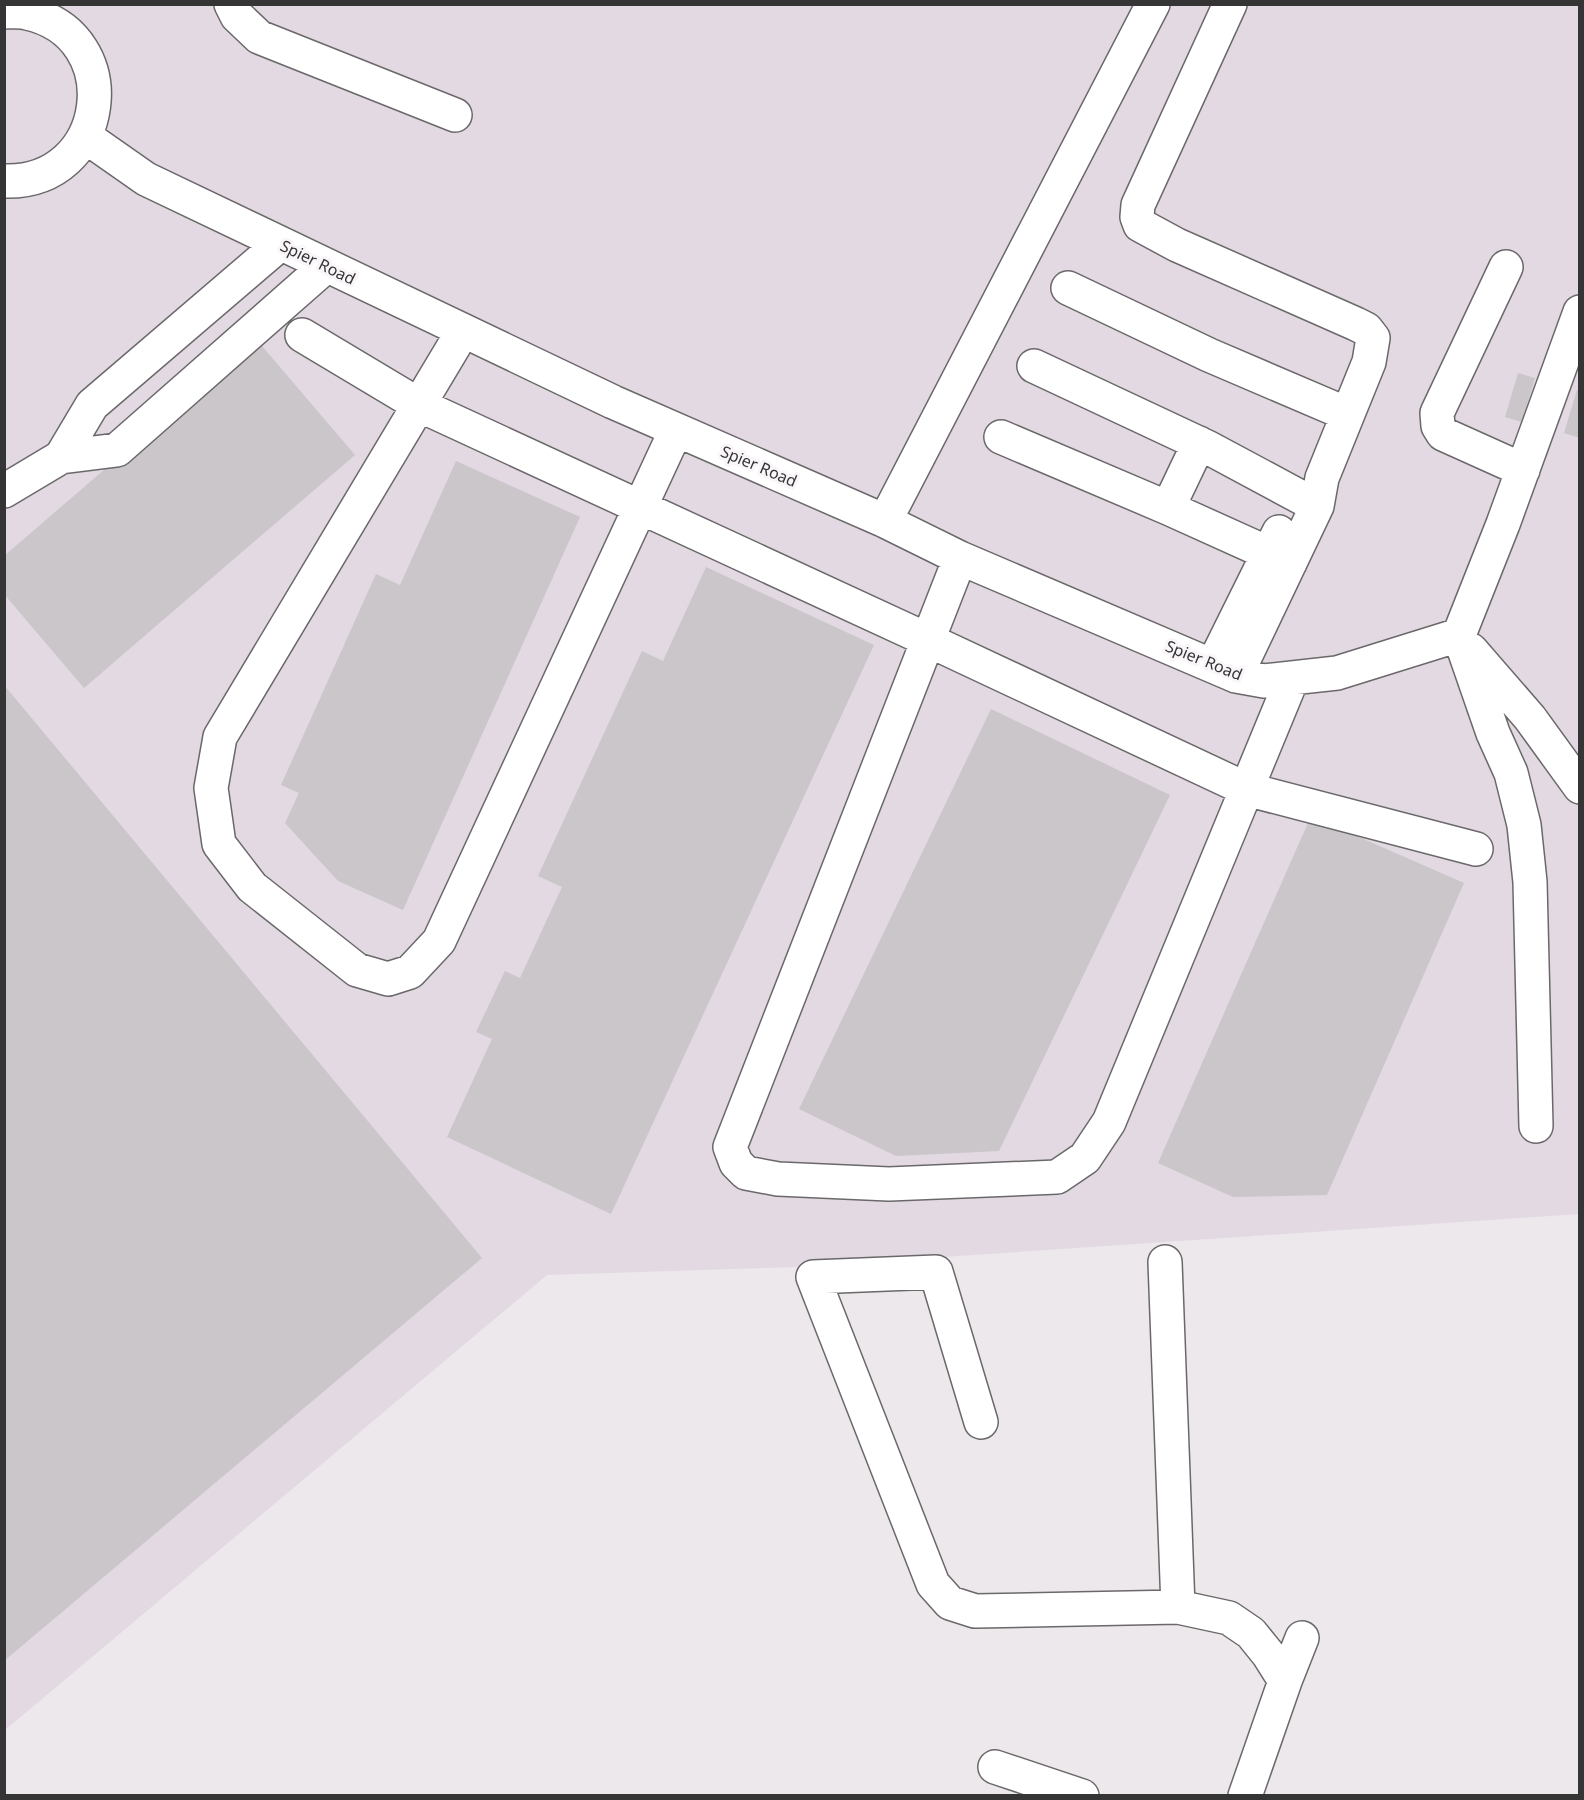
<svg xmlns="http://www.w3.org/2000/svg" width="1584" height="1800" font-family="'Noto Sans',sans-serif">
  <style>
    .built { fill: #e2d9e2 }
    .building { fill: #cac6ca }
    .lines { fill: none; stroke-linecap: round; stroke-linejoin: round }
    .minor-casing { stroke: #6b686a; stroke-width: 36 }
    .minor { stroke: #fff; stroke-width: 33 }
    .labels { text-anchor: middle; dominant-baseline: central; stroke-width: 6; stroke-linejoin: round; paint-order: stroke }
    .street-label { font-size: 16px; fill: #363536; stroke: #f9f5f9 }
  </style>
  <rect width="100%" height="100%" fill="#ece8ec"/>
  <path class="built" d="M5,5H1579V1214L795,1267L547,1275L5,1730Z"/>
  <path class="building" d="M256,339L355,455L84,688L4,594V556Z
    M1518,373L1535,378L1522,422L1505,417Z
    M1577,390H1580V438L1564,433Z
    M456,461L580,517L403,910L338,881L285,823L299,793L281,785L376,574L400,585Z
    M706,567L874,645L611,1214L447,1137L492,1039L476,1032L505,971L520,978L562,887L538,876L642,651L663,661Z
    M4,685L482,1258L4,1661Z
    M991,709L1170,795L999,1151L896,1156L799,1109Z
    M1311,816L1464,883L1327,1195L1233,1197L1158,1163Z"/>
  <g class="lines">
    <g class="minor-casing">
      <path id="minor" d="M231,4L237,16L259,37L455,115
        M1230,4L1138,205L1137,217L1140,225L1177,245L1356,324L1366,329L1373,338L1369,362L1322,478L1317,506L1236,676
        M4,12C12,12 20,11 27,13C129,35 110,185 4,181
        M86,137L146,179L613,402L885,521L960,558L1236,676L1264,681L1337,673L1459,635
        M1506,267L1437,413L1438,426L1443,434L1523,470
        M1068,288L1209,355L1347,414
        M463,331L220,737L211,788L219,844L252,887L357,970L388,979L410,972L439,941L676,430
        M302,335L419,405L928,640L1246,789L1476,849
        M1034,366L1209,448L1317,506
        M1001,437L1168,508L1290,563
        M61,457L92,405L280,244
        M4,491L61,457L117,450L326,266
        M1168,508L1199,443
        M885,521L1153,4
        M960,558L730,1147L736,1163L746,1173L778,1179L889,1184L1057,1177L1085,1158L1109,1122L1292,679
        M1471,650L1530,718L1580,787
        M1213,665L1279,532
        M1536,1126L1530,882L1524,825L1511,773L1493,733L1459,635L1503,524L1580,312
        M1165,1262L1178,1607
        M981,1422L936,1272L813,1277L933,1584L950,1603L975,1611L1178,1607L1229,1618L1251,1633L1268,1654L1285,1681
        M995,1767L1082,1796
        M1245,1796L1285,1681L1302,1638"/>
    </g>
    <use href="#minor" class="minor"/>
  </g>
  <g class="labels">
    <g class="street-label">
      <text transform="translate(318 262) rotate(26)">Spier Road</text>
      <text transform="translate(759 466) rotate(23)">Spier Road</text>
      <text transform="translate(1204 660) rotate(22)">Spier Road</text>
    </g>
  </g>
  <rect width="1584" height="1800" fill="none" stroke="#363536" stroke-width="12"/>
</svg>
